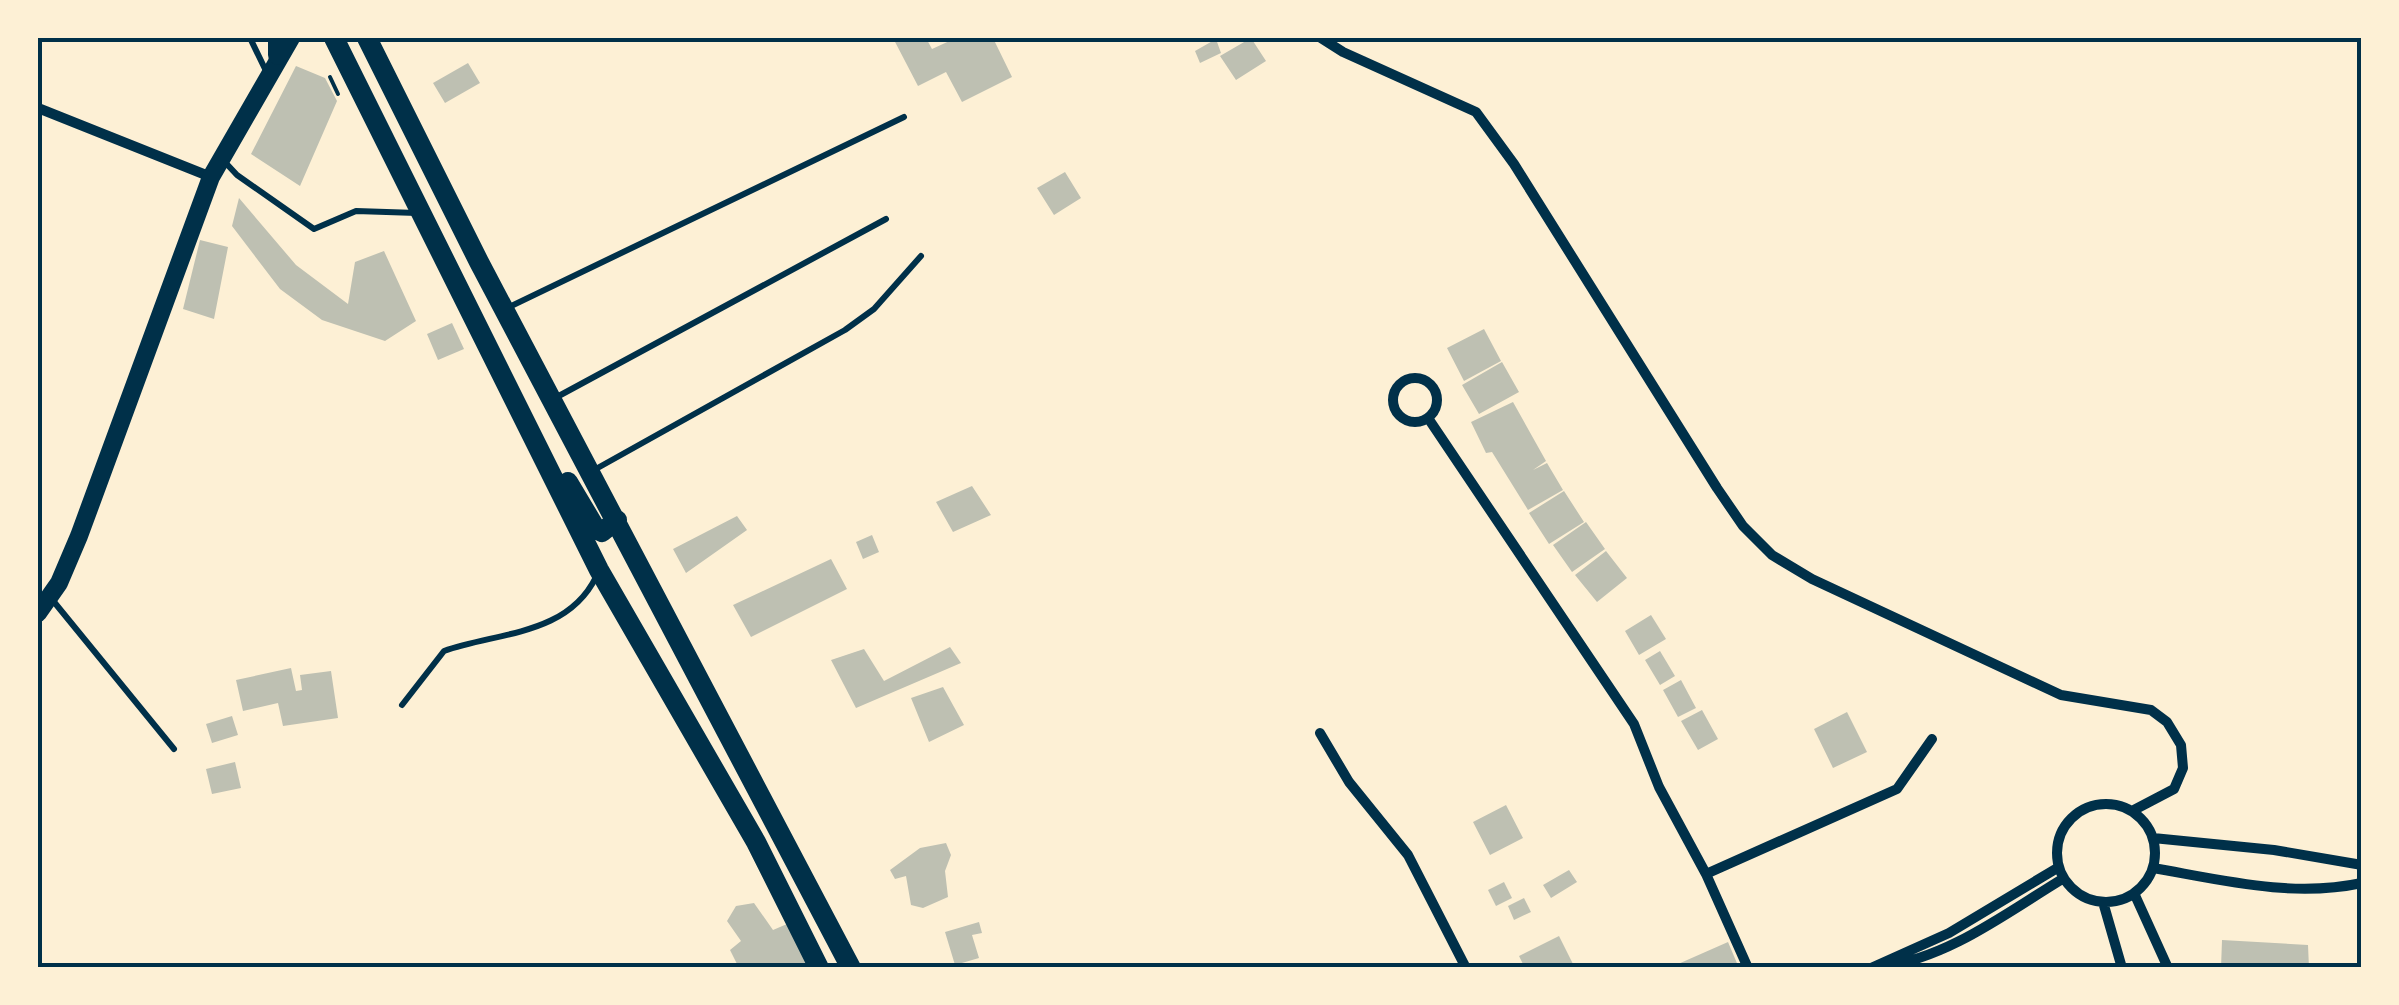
<svg xmlns="http://www.w3.org/2000/svg" width="2399" height="1005" font-family="'Exo 2',sans-serif">
  <style>
    .building { fill: #bec0b2 }
    .lines { fill: none; stroke-linecap: round; stroke-linejoin: round }
    .path { stroke: #003049; stroke-width: 4 }
    .service { stroke: #003049; stroke-width: 6 }
    .minor { stroke: #003049; stroke-width: 10 }
    .secondary { stroke: #003049; stroke-width: 18 }
    .trunk { stroke: #003049; stroke-width: 20 }
    .neatline { fill: none; stroke: #003049; stroke-width: 4 }
  </style>
  <rect width="100%" height="100%" fill="#fdf0d5"/>
  <path class="building" d="M893,38H926L932,49L956,38H993L1012,77L962,102L946,72L918,86Z
    M1251,38L1266,61L1236,80L1220,56Z
    M1216,39L1221,53L1200,63L1195,51Z
    M468,63L480,83L445,103L433,83Z
    M296,66L325,78L337,101L300,186L251,154Z
    M1065,172L1081,198L1054,215L1037,188Z
    M239,198L296,265L348,304L355,262L384,251L416,321L385,341L322,320L280,289L232,226Z
    M200,240L228,247L214,319L183,309Z
    M452,323L464,349L438,360L427,334Z
    M1484,329L1501,361L1464,381L1447,348Z
    M1502,362L1519,392L1479,414L1462,385Z
    M1513,402L1546,461L1533,470L1547,463L1563,490L1528,510L1492,452L1486,453L1471,422Z
    M972,486L991,515L953,532L936,502Z
    M1564,491L1584,522L1549,544L1529,513Z
    M737,516L747,530L686,573L673,549Z
    M1586,522L1605,549L1572,572L1553,545Z
    M872,535L879,552L863,559L856,542Z
    M1606,551L1627,578L1597,602L1575,575Z
    M831,559L847,589L751,637L733,605Z
    M1651,615L1666,639L1639,655L1625,631Z
    M950,647L961,663L856,708L831,660L864,649L884,681Z
    M1660,651L1675,676L1660,685L1645,660Z
    M291,668L296,691L302,690L300,675L331,671L338,718L283,726L278,703L243,711L236,680Z
    M1681,680L1696,708L1678,717L1663,690Z
    M943,687L964,725L929,742L911,698Z
    M1702,710L1718,739L1698,750L1681,721Z
    M1847,712L1867,752L1833,768L1814,729Z
    M232,716L238,735L212,743L206,724Z
    M235,762L241,788L212,794L206,769Z
    M1506,805L1523,838L1490,855L1473,822Z
    M946,843L951,855L945,871L948,897L923,908L911,905L906,876L895,879L890,870L920,848Z
    M1569,870L1577,882L1551,898L1543,885Z
    M1504,882L1512,898L1496,906L1488,890Z
    M1524,898L1531,912L1514,920L1508,906Z
    M754,903L773,930L787,924L809,968H739L730,950L741,941L727,921L736,906Z
    M979,922L982,933L972,935L979,958L955,965L945,932Z
    M1559,936L1575,968H1525L1519,956Z
    M2222,940L2308,945L2309,968H2221Z
    M1728,942L1739,968H1669Z"/>
  <g class="lines">
    <path class="path" d="M330,77L338,94"/>
    <path class="service" d="M250,38L267,73
      M223,160L237,175L314,229L356,211L417,213
      M509,307L904,117
      M555,398L886,219
      M594,470L845,330L874,309L921,256
      M50,597L174,749
      M402,705L444,651C497,632 567,636 596,577"/>
    <path class="minor" d="M1321,38L1343,52L1476,112L1514,164L1717,488L1743,526L1772,555L1812,579L2061,695L2151,710L2167,722L2181,745L2183,768L2174,789L2132,811
      M38,108L211,177
      M1393 400a22 22 0 1 1 44 0a22 22 0 1 1-44 0Z
      M1428,418L1634,724L1659,787L1706,874L1748,968
      M1320,733L1349,782L1408,855L1466,968
      M2057 853a49 49 0 1 1 98 0a49 49 0 1 1-98 0Z
      M2153,838L2274,850L2362,865
      M2153,868C2222,880 2292,898 2362,883
      M1706,874L1897,789L1932,739
      M2134,893L2168,968
      M2103,902L2122,968
      M1882,967C1950,957 2006,913 2064,878
      M1871,968L1949,933L2059,867"/>
    <path class="secondary" d="M38,613L59,583L79,536L211,177L291,38"/>
    <path class="trunk" d="M334,38L599,570L756,842L819,968
      M367,38L479,262L851,968
      M278,55V38
      M568,482L596,529L602,532L617,520"/>
  </g>
  <rect width="2399" height="1005" fill="none" stroke="#fdf0d5" stroke-width="80"/>
  <rect x="40" y="40" width="2319" height="925" class="neatline"/>
</svg>
